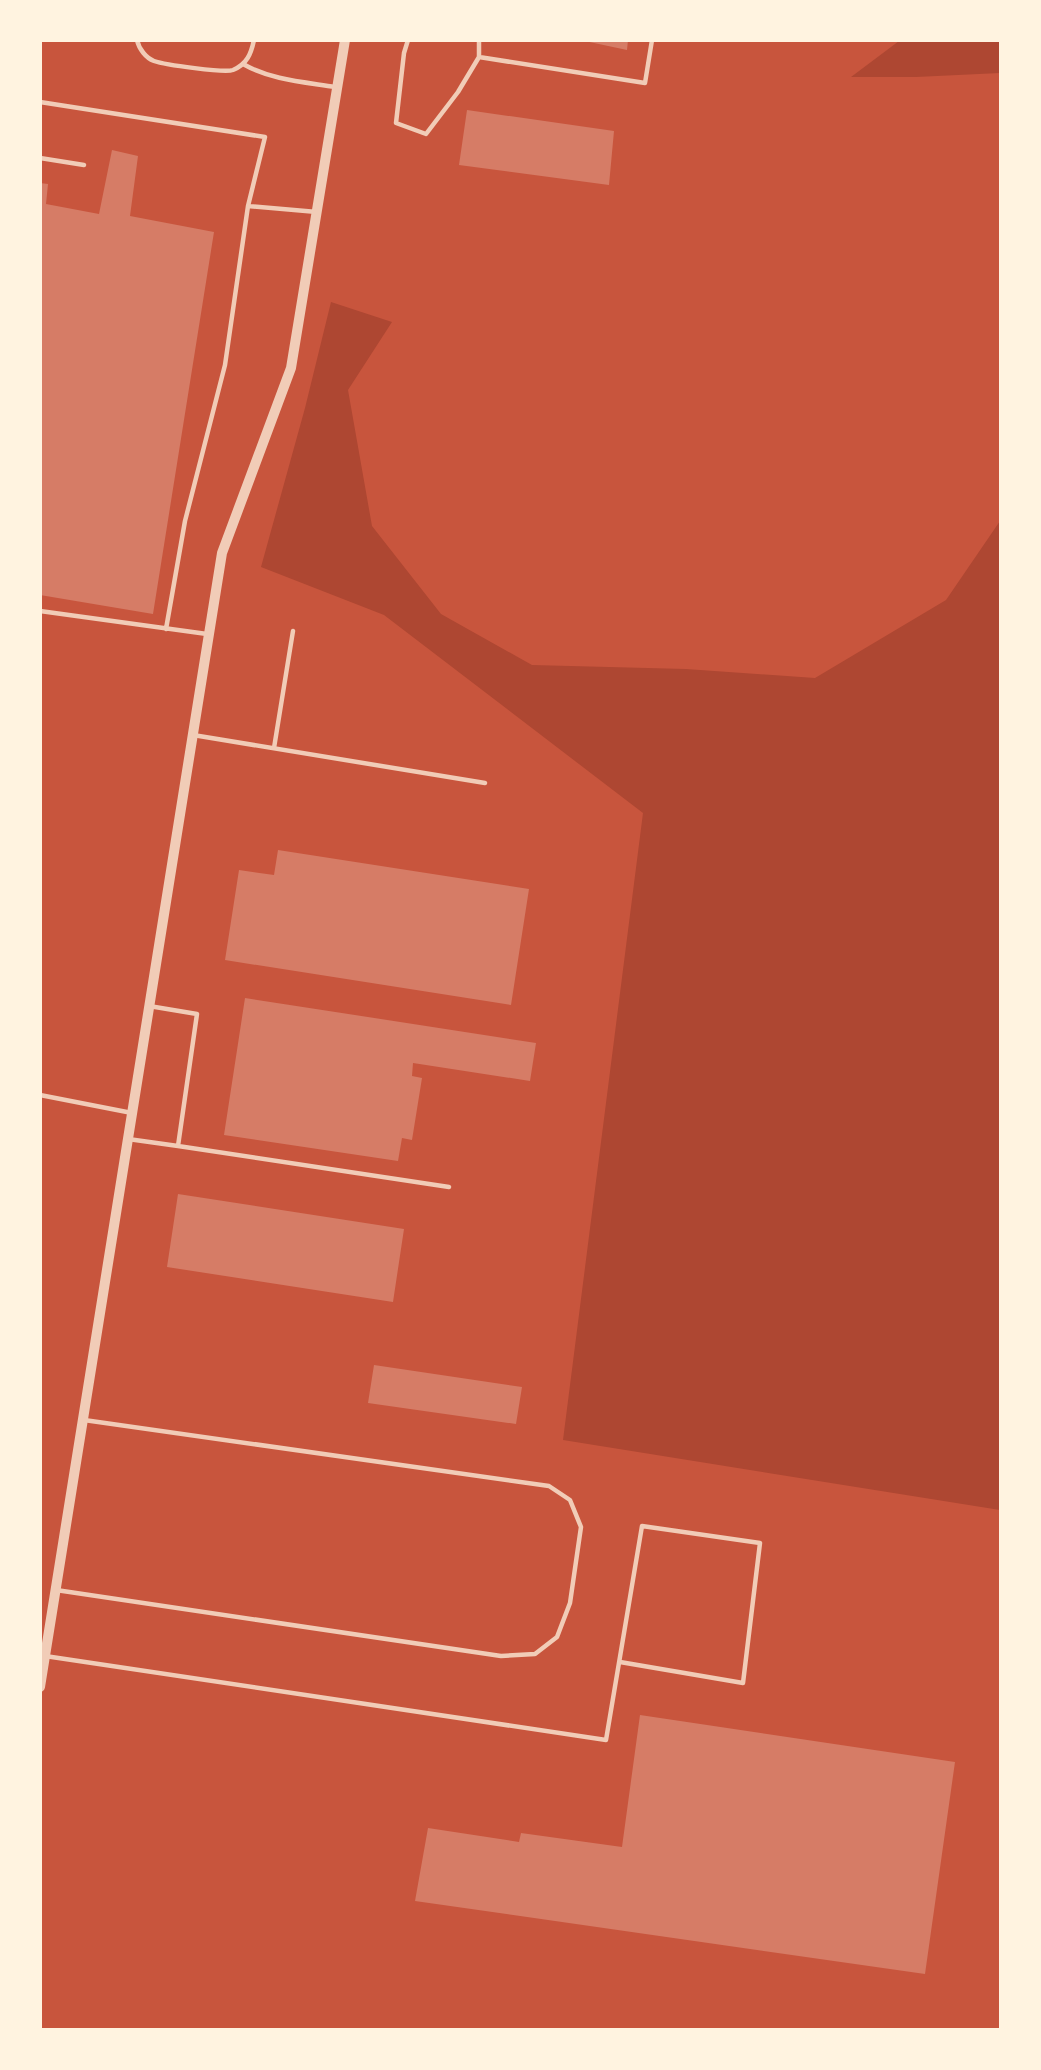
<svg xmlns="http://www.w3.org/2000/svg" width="1041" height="2070" font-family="Bitter,serif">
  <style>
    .green { fill: #ae4732 }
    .building { fill: #d67c66 }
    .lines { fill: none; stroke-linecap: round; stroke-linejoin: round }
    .service { stroke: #f1ccb7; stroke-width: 4.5 }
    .tertiary { stroke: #f1ccb7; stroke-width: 10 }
  </style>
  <rect width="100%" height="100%" fill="#c8553d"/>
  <path class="green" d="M899,41H1000V73L916,77H851Z
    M331,302L392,322L348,390L372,526L441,614L532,665L686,669L815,678L946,600L1000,521V1510L563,1440L643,813L384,615L261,567L305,408Z"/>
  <path class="building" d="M580,40H628L627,50Z
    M467,110L614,131L609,185L459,165Z
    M112,150L138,156L130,216L214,232L153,614L40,595V183L48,184L46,204L99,214Z
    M278,850L529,889L511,1005L225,960L239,870L274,875Z
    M245,998L536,1043L530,1081L413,1063L412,1076L422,1078L412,1140L402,1138L398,1161L224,1135Z
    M178,1194L404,1229L393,1302L167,1267Z
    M374,1365L522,1387L516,1424L368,1403Z
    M640,1715L955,1762L925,1974L415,1901L428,1828L519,1842L521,1833L622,1847Z"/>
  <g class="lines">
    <path class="service" d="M137,40C139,49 146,58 154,61C165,65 225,73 233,70C247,64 251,54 254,40
      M408,40L404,53L396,123L426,134L458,92L479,57V40
      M479,57L645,83L652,40
      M243,64C271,80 304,82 335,87
      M40,102L265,137L248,206L317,212
      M40,158L84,165
      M40,611L207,634
      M166,629L185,521L225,365L248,206
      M193,735L485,783
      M274,748L293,631
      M40,1095L132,1113
      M128,1139L178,1146L197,1014L149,1006
      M178,1146L449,1187
      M56,1590L501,1656L535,1654L557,1637L570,1603L581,1527L570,1500L549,1486L84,1420
      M45,1656L606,1740L642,1526L760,1543L743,1683L620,1662"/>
    <path class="tertiary" d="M40,1687L222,553L291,368L345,40"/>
  </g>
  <rect width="1041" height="2070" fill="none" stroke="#fff3e0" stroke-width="84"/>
</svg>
